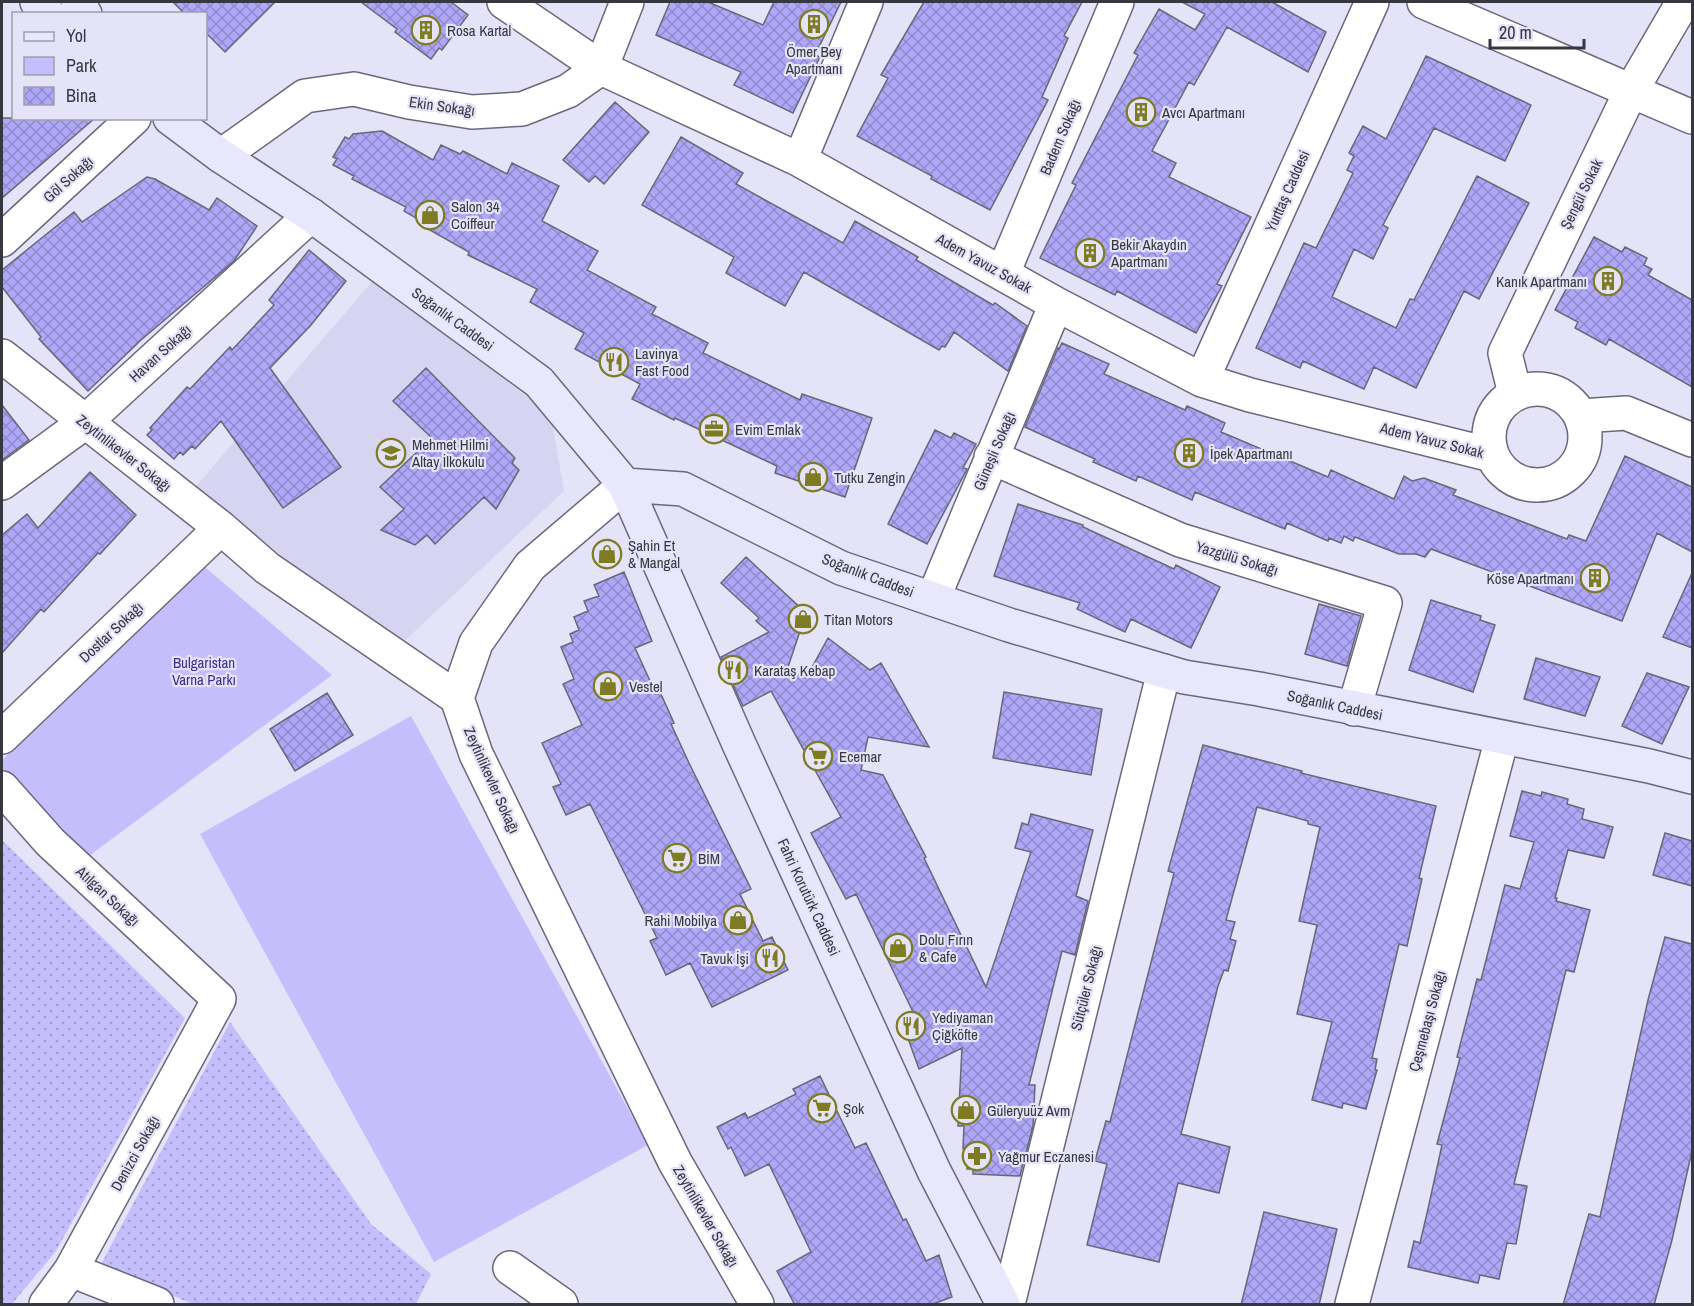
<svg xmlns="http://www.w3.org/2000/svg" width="1694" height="1306" font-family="'Archivo Narrow',sans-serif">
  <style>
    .built { fill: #d6d4f0 }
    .grass { fill: url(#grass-dots) }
    .park { fill: #c4bffc }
    .building { fill: url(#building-cross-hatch); stroke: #686779; stroke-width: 1.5 }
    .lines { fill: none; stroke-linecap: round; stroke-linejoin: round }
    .street-casing { stroke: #6a697b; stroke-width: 36 }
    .secondary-casing { stroke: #6a697b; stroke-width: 36 }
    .street { stroke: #fff; stroke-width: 33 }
    .secondary { stroke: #e8e7fb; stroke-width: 33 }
    .labels { text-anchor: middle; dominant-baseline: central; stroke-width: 4.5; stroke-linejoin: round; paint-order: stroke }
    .poi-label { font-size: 15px; fill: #37373f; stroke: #e4e3f8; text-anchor: start }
    .street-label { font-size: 15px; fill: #37373f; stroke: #e4e3f8 }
    .park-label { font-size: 15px; fill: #432f8b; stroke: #e4e3f8 }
  </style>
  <defs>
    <pattern id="grass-dots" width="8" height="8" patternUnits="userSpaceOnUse" patternTransform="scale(1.5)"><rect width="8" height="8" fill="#c4bffc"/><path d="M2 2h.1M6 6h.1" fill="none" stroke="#a09ccd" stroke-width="1.8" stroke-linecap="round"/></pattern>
    <pattern id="building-cross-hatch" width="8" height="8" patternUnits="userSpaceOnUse" patternTransform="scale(1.5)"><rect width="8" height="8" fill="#afa8f9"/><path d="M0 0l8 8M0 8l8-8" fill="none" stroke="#8f8acb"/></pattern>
  </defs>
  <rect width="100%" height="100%" fill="#e4e3f8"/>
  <path class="built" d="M377,276L551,416L564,491L397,648L190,493Z"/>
  <path class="grass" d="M2,840L185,1018L56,1251L12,1304H2Z
    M230,1022L371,1224L431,1274L416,1304H193L100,1266Z"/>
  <path class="park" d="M200,563L332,675L85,859L2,774V760Z
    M411,716L648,1145L434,1262L200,834Z"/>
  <path class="building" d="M173,2H275L225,52L206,33V14H185Z
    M361,2H451L468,15L442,50L439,48L431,59L395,32L397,29Z
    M670,2H708L763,25L774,2H841L815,55L820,57L793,113L734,85L741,72L656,35Z
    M924,2H1082L1064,36L1068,38L1042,97L1048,100L990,210L931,179L932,176L857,136L888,78L881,75Z
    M1182,2H1272L1326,32L1308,72L1227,27L1194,85L1189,82L1152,151L1176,163L1169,177L1251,217L1217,284L1222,286L1196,333L1117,291L1115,295L1040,258L1076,185L1072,183L1138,55L1134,53L1159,9L1195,30L1205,14Z
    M1426,56L1531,105L1505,161L1434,128L1383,225L1388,228L1373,259L1354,249L1332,297L1396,328L1410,299L1414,300L1477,176L1529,203L1479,299L1464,291L1416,388L1374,367L1364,389L1303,361L1300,368L1256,348L1304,243L1316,248L1353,173L1347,170L1354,156L1349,153L1363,126L1386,139Z
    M615,102L649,132L604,184L595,176L589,182L563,160Z
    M2,118H95L2,198Z
    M382,131L433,160L441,145L460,154L463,151L507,174L512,163L559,186L542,221L598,251L587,270L656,307L652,314L708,343L703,353L800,400L802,394L872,418L845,497L775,473L777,466L675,418L674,420L632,399L640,384L575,349L584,333L530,302L537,289L468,255L469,252L421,225L423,222L404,211L406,207L352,179L354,176L333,165L337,159L333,157L345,137L349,139L353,134Z
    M681,137L743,173L736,184L843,243L855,221L918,257L916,260L993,305L995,303L1027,326L1008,371L954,332L945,347L942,346L939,350L804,272L785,306L726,273L734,257L642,205Z
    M147,177L155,179L209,210L217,198L257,226L234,261L141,340L88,391L39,339L41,337L2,287V270L74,212L82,222Z
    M1594,237L1622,252L1625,247L1647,258L1644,265L1652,269L1648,275L1692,300V387L1609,339L1606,345L1575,328L1578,322L1555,310Z
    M309,250L346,281L311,325L270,368L341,467L283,508L221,421L195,449L192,446L183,455L180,452L174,459L147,435L152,430L150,428L187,387L190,389L230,347L232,350L274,305L269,300Z
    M1062,343L1109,364L1104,374L1185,410L1187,406L1225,423L1221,432L1328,477L1331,470L1394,499L1404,476L1412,481L1424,478L1456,490L1453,495L1567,539L1569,535L1586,541L1625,456L1692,487V552L1657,533L1622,621L1431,549L1425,557L1416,554H1399L1355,537L1353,541L1344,536L1341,543L1329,538L1328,541L1287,523L1285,529L1195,492L1192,500L1138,476L1136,481L1093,462L1095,459L1025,427L1058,348L1059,349Z
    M426,368L515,458L512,463L519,470L496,509L484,497L435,544L427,535L415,545L381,530L404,509L380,487L432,438L393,401Z
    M2,405L29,440L2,460Z
    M935,430L951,438L954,433L976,444L963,468L967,469L964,475L927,544L888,524Z
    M90,472L136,515L100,554L98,553L44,612L41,609L2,653V535L27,514L38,528Z
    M1018,504L1083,525V527L1174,569L1176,565L1220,587L1191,648L1131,619L1125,632L1077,609L1080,603L994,576Z
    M746,557L806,613L787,670L806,678L828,638L870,670L881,663L929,747L868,737L861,770L883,775L926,857L924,858L986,987L1031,852L1015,848L1022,823L1028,825L1031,814L1093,830L1076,896L1088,901L1075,955L1062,951L1029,1085H1035L1033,1126L1020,1176L973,1174V1169H967L968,1149H963L964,1126H958L962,1048L919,1069L901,1019L914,1014L856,894L846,899L811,833L841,817L771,691L743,706L739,698L721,657L769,632L756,621L759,618L721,583Z
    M624,572L652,641L635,648L656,694L660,692L674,723L671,724L689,763L751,889L740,894L763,941L772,937L788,970L712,1007L690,963L666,975L650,941L657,938L590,804L566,815L553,787L561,784L542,743L582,725L563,684L574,679L561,647L573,642L570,634L579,630L574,617L588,611L584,601L599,596L594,585Z
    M1692,573V648L1663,637Z
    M1431,600L1481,616L1480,620L1495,625L1473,692L1409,670Z
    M1319,604L1361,616L1347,666L1305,654Z
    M1536,658L1600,677L1585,716L1524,699Z
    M1647,673L1689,687L1662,744L1622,726Z
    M1004,692L1102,709L1091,775L993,758Z
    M327,693L353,735L295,771L270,729Z
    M1203,745L1302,771L1301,773L1436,806L1419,878L1422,879L1407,946L1399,944L1372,1058L1377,1059L1375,1070H1377L1366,1109L1343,1103L1342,1108L1312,1100L1332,1022L1297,1014L1317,925L1299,921L1320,827L1308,824V821L1257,807L1226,920L1235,922L1230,939L1236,941L1228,971L1224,970L1218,986L1181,1134L1230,1147L1219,1193L1178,1183L1159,1262L1087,1245L1107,1164L1095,1161L1106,1121L1110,1122L1174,873L1168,871Z
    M1522,791L1541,796L1542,792L1568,799L1567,804L1584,809L1582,819L1613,827L1604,858L1568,850L1555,898H1557L1556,901L1590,910L1574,972L1566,970L1514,1184L1527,1186L1516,1244L1507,1243L1499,1279L1480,1275L1478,1283L1408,1267L1414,1241L1420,1243L1428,1209L1442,1145L1437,1144L1460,1058L1457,1057L1477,979L1481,980L1505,885L1520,889L1534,842L1510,836Z
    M1665,833L1692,841V886L1653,875Z
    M1665,937L1692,944V1151L1672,1240L1654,1305H1563L1589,1214L1600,1217L1648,1000Z
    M820,1076L855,1148L866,1143L903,1220L906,1219L926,1261L939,1255L952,1297L930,1305H795L777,1271L811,1252L769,1164L745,1176L731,1147L728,1149L717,1127L745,1113L748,1118L796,1094L793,1089Z
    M1264,1212L1337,1229L1319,1305H1241Z"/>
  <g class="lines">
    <g class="street-casing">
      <path id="street" d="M504,2L601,68L800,160L1056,304L1202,380L1250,395L1492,455
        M1424,2L1692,117
        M221,156L305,96L354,89L409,102L472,112L522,109L568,91L601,68L627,2
        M800,160L866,2
        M2,240L134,118
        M1003,273L1117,2
        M2,356L221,528L267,568L457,698L476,754L675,1162L757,1304
        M1202,380L1372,2
        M1489 437a48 48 0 1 1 96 0a48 48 0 1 1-96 0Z
        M1515,394L1505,353L1631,91L1683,2
        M1581,416L1626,413L1692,440
        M991,457L1180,540L1385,603L1354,709
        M2,483L84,423L311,215
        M933,599L1056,304
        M457,698L476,643L530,566L625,485
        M2,737L221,528
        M2,788L50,842L219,999L71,1270L46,1304
        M510,1268L561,1304
        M71,1270L157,1304
        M1008,1304L1164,671
        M1352,1304L1502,738"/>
    </g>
    <g class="secondary-casing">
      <path id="secondary" d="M37,2L48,14
        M78,2L85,14
        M170,118L221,156L311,215L539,382L625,485L739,744L934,1171L1003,1304
        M625,485L683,489L841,568L1009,625L1184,677L1259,689L1649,766L1692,777"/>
    </g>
    <use href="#street" class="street"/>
    <use href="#secondary" class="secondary"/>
  </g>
  <defs>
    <g id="building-ring" transform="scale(1.5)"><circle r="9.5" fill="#e4e3f8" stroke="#7e7b22" stroke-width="1.5"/><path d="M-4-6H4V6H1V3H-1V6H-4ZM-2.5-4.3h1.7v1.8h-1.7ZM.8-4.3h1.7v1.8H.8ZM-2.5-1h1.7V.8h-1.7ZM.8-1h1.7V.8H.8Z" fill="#7e7b22"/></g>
    <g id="shop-ring" transform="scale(1.5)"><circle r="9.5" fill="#e4e3f8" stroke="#7e7b22" stroke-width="1.5"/><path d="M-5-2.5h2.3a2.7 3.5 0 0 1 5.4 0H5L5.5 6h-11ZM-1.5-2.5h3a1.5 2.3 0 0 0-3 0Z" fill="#7e7b22"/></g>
    <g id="restaurant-ring" transform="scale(1.5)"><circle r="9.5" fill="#e4e3f8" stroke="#7e7b22" stroke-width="1.5"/><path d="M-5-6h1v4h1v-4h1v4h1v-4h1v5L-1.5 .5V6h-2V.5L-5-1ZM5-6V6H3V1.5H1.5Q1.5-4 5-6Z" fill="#7e7b22"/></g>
    <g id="office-ring" transform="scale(1.5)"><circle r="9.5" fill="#e4e3f8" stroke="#7e7b22" stroke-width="1.5"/><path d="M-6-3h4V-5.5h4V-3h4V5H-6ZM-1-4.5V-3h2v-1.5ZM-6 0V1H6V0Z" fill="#7e7b22"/></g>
    <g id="school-ring" transform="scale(1.5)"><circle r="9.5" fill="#e4e3f8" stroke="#7e7b22" stroke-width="1.5"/><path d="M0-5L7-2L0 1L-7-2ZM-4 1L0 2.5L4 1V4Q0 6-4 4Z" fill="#7e7b22"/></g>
    <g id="supermarket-ring" transform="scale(1.5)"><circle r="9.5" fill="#e4e3f8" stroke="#7e7b22" stroke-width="1.5"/><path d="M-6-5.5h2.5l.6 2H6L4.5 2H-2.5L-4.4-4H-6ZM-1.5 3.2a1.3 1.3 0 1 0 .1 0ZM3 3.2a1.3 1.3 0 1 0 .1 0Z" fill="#7e7b22"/></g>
    <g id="pharmacy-ring" transform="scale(1.5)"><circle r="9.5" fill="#e4e3f8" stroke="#7e7b22" stroke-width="1.5"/><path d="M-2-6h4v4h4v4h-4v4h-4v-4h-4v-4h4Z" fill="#7e7b22"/></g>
  </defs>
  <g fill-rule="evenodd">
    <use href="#building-ring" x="814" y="24"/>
    <use href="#building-ring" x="426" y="30"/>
    <use href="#building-ring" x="1141" y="112"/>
    <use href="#shop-ring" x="430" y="215"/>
    <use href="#building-ring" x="1090" y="253"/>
    <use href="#building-ring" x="1608" y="281"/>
    <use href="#restaurant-ring" x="614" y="362"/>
    <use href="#office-ring" x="714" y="429"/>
    <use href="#school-ring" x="391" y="453"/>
    <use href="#building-ring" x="1189" y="453"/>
    <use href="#shop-ring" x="813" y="477"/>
    <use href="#shop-ring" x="607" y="554"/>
    <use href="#building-ring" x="1595" y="578"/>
    <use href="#shop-ring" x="803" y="619"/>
    <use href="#restaurant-ring" x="733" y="670"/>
    <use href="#shop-ring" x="608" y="686"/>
    <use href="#supermarket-ring" x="818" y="756"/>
    <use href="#supermarket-ring" x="677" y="858"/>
    <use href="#shop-ring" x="738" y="920"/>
    <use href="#shop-ring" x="898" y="948"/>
    <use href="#restaurant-ring" x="770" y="958"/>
    <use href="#restaurant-ring" x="911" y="1026"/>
    <use href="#supermarket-ring" x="822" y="1108"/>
    <use href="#shop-ring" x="966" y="1110"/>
    <use href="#pharmacy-ring" x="977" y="1156"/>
  </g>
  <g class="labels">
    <g class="poi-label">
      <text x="447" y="30">Rosa Kartal</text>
      <text x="814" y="51" text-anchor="middle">Ömer Bey<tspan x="814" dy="17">Apartmanı</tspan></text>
      <text x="1162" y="112">Avcı Apartmanı</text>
      <text x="451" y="206">Salon 34<tspan x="451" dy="17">Coiffeur</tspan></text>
      <text x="1111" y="244">Bekir Akaydın<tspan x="1111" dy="17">Apartmanı</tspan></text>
      <text x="1587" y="281" text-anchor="end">Kanık Apartmanı</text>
      <text x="635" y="353">Lavinya<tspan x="635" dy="17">Fast Food</tspan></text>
      <text x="735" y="429">Evim Emlak</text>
      <text x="412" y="444">Mehmet Hilmi<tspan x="412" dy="17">Altay İlkokulu</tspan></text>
      <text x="1210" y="453">İpek Apartmanı</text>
      <text x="834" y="477">Tutku Zengin</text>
      <text x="628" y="545">Şahin Et<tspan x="628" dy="17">&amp; Mangal</tspan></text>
      <text x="1574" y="578" text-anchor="end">Köse Apartmanı</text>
      <text x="824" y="619">Titan Motors</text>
      <text x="754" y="670">Karataş Kebap</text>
      <text x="629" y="686">Vestel</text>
      <text x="839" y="756">Ecemar</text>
      <text x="698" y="858">BİM</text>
      <text x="717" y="920" text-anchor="end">Rahi Mobilya</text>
      <text x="919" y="939">Dolu Fırın<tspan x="919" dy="17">&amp; Cafe</tspan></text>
      <text x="749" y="958" text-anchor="end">Tavuk İşi</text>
      <text x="932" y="1017">Yediyaman<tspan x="932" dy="17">Çiğköfte</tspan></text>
      <text x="843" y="1108">Şok</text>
      <text x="987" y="1110">Güleryuüz Avm</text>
      <text x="998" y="1156">Yağmur Eczanesi</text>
    </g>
    <g class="street-label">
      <text transform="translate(442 106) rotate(8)">Ekin Sokağı</text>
      <text transform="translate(1060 137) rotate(-67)">Badem Sokağı</text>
      <text transform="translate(68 179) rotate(-42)">Göl Sokağı</text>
      <text transform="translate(1287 191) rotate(-66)">Yurttaş Caddesi</text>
      <text transform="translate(1581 194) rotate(-64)">Şengül Sokak</text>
      <text transform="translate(984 263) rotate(29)">Adem Yavuz Sokak</text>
      <text transform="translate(453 319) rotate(36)">Soğanlık Caddesi</text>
      <text transform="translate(160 353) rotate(-42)">Havan Sokağı</text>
      <text transform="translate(1432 440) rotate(14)">Adem Yavuz Sokak</text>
      <text transform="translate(994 451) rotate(-67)">Güneşli Sokağı</text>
      <text transform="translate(124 453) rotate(38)">Zeytinlikevler Sokağı</text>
      <text transform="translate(1237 558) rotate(17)">Yazgülü Sokağı</text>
      <text transform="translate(868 575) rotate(21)">Soğanlık Caddesi</text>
      <text transform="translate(111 632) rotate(-43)">Dostlar Sokağı</text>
      <text transform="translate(1335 705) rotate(12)">Soğanlık Caddesi</text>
      <text transform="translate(492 780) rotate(66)">Zeytinlikevler Sokağı</text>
      <text transform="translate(108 896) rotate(43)">Atılgan Sokağı</text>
      <text transform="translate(809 897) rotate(65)">Fahri Korutürk Caddesi</text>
      <text transform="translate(1086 988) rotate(-76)">Sütçüler Sokağı</text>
      <text transform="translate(1427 1021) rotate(-75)">Çeşmebaşı Sokağı</text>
      <text transform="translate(135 1153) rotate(-61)">Denizci Sokağı</text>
      <text transform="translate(706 1216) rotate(60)">Zeytinlikevler Sokağı</text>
    </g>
    <g class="park-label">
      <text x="204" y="662">Bulgaristan<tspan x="204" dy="17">Varna Parkı</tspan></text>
    </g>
  </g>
  <rect width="1694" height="1306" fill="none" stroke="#37373f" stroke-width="6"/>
  <rect x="12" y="12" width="195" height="108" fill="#e4e3f8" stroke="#9f9eae" stroke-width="1.5"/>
  <rect x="24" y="32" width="30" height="9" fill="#e8e7fb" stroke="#9f9eae" stroke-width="1.5"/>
  <text x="66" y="42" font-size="18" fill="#37373f">Yol</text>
  <rect x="24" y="57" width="30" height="18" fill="#c4bffc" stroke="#9f9eae" stroke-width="1.5"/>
  <text x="66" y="72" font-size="18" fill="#37373f">Park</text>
  <rect x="24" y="87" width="30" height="18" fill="url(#building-cross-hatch)" stroke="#9f9eae" stroke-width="1.5"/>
  <text x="66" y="102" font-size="18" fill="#37373f">Bina</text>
  <path d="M1490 39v9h94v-9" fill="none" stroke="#37373f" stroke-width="3"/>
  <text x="1499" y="39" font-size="18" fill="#37373f" stroke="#e4e3f8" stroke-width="4.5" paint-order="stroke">20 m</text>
</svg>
